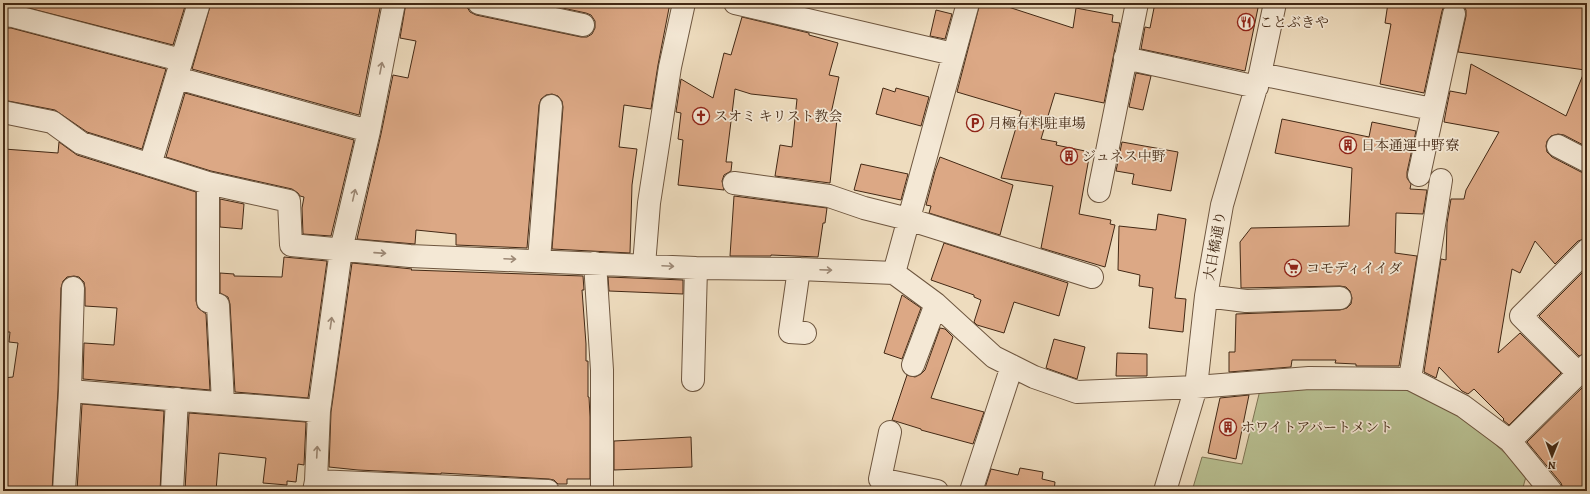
<svg xmlns="http://www.w3.org/2000/svg" width="1590" height="494" font-family="Alegreya,'Noto Serif JP',serif">
  <style>
    .green { fill: #b8c092; stroke: #7e7454 }
    .building { fill: #dca885; stroke: #432915 }
    .lines { fill: none; stroke-linecap: round; stroke-linejoin: round }
    .minor-casing { stroke: #6e563f; stroke-width: 24 }
    .minor { stroke: #f4e8d5; stroke-width: 22 }
    .oneway { stroke: #9c8875 }
    .labels { text-anchor: middle; dominant-baseline: central; stroke-width: 3.5; stroke-linejoin: round; paint-order: stroke }
    .poi-label { font-size: 14px; fill: #432915; stroke: #f4e8d5; text-anchor: start }
    .street-label { font-size: 14px; fill: #432915; stroke: #f4e8d5 }
  </style>
  <rect width="100%" height="100%" fill="#eedcbe"/>
  <filter id="stains"><feTurbulence type="fractalNoise" baseFrequency=".005" numOctaves="4"/><feColorMatrix values="0 0 0 0 .2 0 0 0 0 .09 0 0 0 0 .02 0 0 0 .5 -.17"/></filter>
  <radialGradient id="worn" r=".72"><stop offset=".6" stop-color="#630" stop-opacity="0"/><stop offset="1" stop-color="#630" stop-opacity=".3"/></radialGradient>
  <path class="green" d="M1407,386L1475,426L1527,473L1522,491H1192L1202,457L1242,464L1260,390Z"/>
  <path class="building" d="M9,3H186L173,45Z
    M211,3H381L359,115L192,69Z
    M406,3H467V7L470,12L476,15L581,37H587L592,34L595,28V21L591,15L586,13L539,3H670L658,65L651,109L624,105L619,147L637,149L632,185L630,253L552,249L563,107L562,101L558,96L552,94L546,95L541,99L539,105L527,248L456,245V234L416,230L415,244L357,239L381,134L393,75L408,78L416,41L400,38Z
    M980,3H996L1073,28L1076,8L1113,15L1112,22L1120,23L1104,103L1055,93L1041,139L1057,142L1056,145L1090,152L1079,214L1111,220L1110,224L1115,225L1105,267L1041,248L1053,186L1001,178L1021,111L957,92Z
    M1155,3H1259L1245,71L1141,49L1145,27L1150,28Z
    M1388,3L1420,5L1421,3H1426L1444,6L1442,11L1424,93L1380,84L1391,24L1385,23Z
    M1459,3H1587V147L1564,135L1558,134L1551,136L1547,141L1546,146L1547,152L1552,157L1581,172L1587,173V238L1578,241L1555,264L1535,241L1520,273L1512,269L1498,353L1520,333L1561,373L1509,425L1503,420L1504,419L1474,389L1468,394L1462,391L1439,367L1436,378L1424,372L1441,259L1446,260L1447,223L1451,199H1464L1466,190L1499,132L1444,122L1446,111L1450,91L1466,94L1471,64L1566,116L1585,70L1458,52L1466,16V10L1463,5Z
    M936,10L952,14L945,39L930,36Z
    M742,17L809,33V35L838,43L829,75L839,77L830,118L837,119L830,183L775,176L780,145L792,147L797,99L751,94L735,89L726,162H732L731,171L724,175L722,181L724,190L678,185L683,140L678,139L681,113L676,112L681,79L713,98L724,53L731,55Z
    M3,28H11L166,69L142,149L87,132L55,110L3,100Z
    M1136,73L1151,76L1143,110L1129,107Z
    M883,88L895,92L896,88L929,97L921,126L876,114Z
    M185,93L354,140L331,236L303,234L302,208L304,197L300,196L298,193L292,189L211,171L166,157Z
    M1282,119L1369,137L1372,122L1416,131L1407,172V178L1411,184L1410,189L1427,190L1423,214L1396,213L1395,253L1417,256L1399,366H1356V364L1335,363L1336,360H1292L1291,367L1229,372V352H1235L1236,314L1340,310L1347,308L1351,304L1352,298L1350,291L1346,287L1340,286L1241,288L1240,242L1251,228L1349,226L1352,168L1275,153Z
    M59,142L77,155L196,192V301L198,308L206,314L210,390L83,379L84,343L114,345L117,308L85,306V288L84,282L79,277L74,276L67,277L63,281L61,288L58,390L52,491H14V489H3V378L13,377L18,343L9,342L10,332H3L4,149L58,153Z
    M1122,142L1178,152L1171,191L1132,184L1134,174L1116,171Z
    M940,157L1013,185L1000,235L929,213L931,206L926,205L935,171Z
    M861,164L908,174L901,200L854,190Z
    M734,196L827,208L825,223H823L818,257L771,255V256H730Z
    M220,199L244,204L242,229L220,227Z
    M1158,214L1186,219L1175,298L1186,299L1183,332L1149,328L1153,288L1139,286L1140,275L1118,270L1119,226L1156,230Z
    M944,243L1068,283L1059,316L1014,302L1004,333L977,325L974,322L981,300L974,297V295L931,280Z
    M284,257L327,261L308,398L235,392L230,304L228,297L220,293V273L234,274V276L282,277Z
    M352,263L412,269L411,270L583,276L584,290H582L586,344V361H588V397H589L590,417V479H567V484H558L554,480L549,479L441,473V474L358,470L329,467L331,412Z
    M1587,270V353L1579,356L1539,316L1584,271L1585,272Z
    M608,277L683,280V294L609,291Z
    M902,295L921,308L902,359L884,353Z
    M940,328L945,329L953,337L931,398L984,412L973,444L921,430V429L892,420L907,375L915,377L921,374L925,370Z
    M1054,339L1085,347L1077,379L1046,368Z
    M1117,353L1147,354V376H1116Z
    M1587,383V491H1564L1561,483L1527,442Z
    M1249,395L1236,459L1208,453L1220,398Z
    M82,404L164,411L160,491H77Z
    M189,413L306,422L304,465L298,464L296,482L287,481V485L263,483L266,458L219,453L216,491H185Z
    M691,437L692,467L614,470V441Z
    M1020,468L1043,472L1042,479L1055,482L1054,491H984L991,469L1018,475Z"/>
  <g class="lines">
    <g class="minor-casing">
      <path id="minor" d="M479,3L583,25
        M735,3L953,54
        M3,15L13,16L181,60
        M1125,58L1257,87
        M1260,74L1432,109
        M177,78L369,131
        M3,112L52,122L81,143L208,183L289,201L291,245L410,256L696,268L799,269L894,273L936,304L994,357L1034,377L1077,392L1196,387L1309,378L1410,379L1463,406L1510,441L1551,491
        M1558,146L1587,161
        M150,165L199,3
        M1419,175L1454,14
        M208,183V301L218,305L223,403
        M734,183L829,196L864,208L908,219L1092,277
        M1099,191L1137,3
        M539,260L551,106
        M595,263L602,370V491
        M644,265L649,203L670,67L684,3
        M799,269L790,332L805,333
        M894,273L968,3
        M1206,296L1246,301L1340,298
        M913,365L936,304
        M1578,373L1521,316L1587,250
        M1410,379L1441,180
        M693,380L696,268
        M70,391L319,411
        M890,432L880,479L937,491
        M1510,441L1587,365
        M316,481L548,491
        M64,491L70,391L73,288
        M172,491L177,399
        M314,491L316,481L319,411L341,250L369,131L394,3
        M971,491L1012,366
        M1165,491L1196,387L1206,296L1222,205L1260,74L1275,3"/>
    </g>
    <use href="#minor" class="minor"/>
  </g>
  <defs><path id="oneway-shaft" d="M-6 0H5M1.5-3L5.5 0L1.5 3" fill="none" stroke-width="1.6" stroke-linecap="round" stroke-linejoin="round"/></defs>
  <g class="oneway">
    <use href="#oneway-shaft" transform="translate(381 68) rotate(-79)"/>
    <use href="#oneway-shaft" transform="translate(354 195) rotate(-77)"/>
    <use href="#oneway-shaft" transform="translate(380 253) rotate(4)"/>
    <use href="#oneway-shaft" transform="translate(510 259) rotate(2)"/>
    <use href="#oneway-shaft" transform="translate(668 266) rotate(3)"/>
    <use href="#oneway-shaft" transform="translate(826 270) rotate(2)"/>
    <use href="#oneway-shaft" transform="translate(331 323) rotate(-82)"/>
    <use href="#oneway-shaft" transform="translate(317 452) rotate(-87)"/>
  </g>
  <defs>
    <g id="restaurant-ring" transform="scale(0.9)"><circle r="9.5" fill="#f4e8d5" stroke="#8f2418" stroke-width="1.5"/><path d="M-5-6h1v4h1v-4h1v4h1v-4h1v5L-1.5 .5V6h-2V.5L-5-1ZM5-6V6H3V1.5H1.5Q1.5-4 5-6Z" fill="#8f2418"/></g>
    <g id="church-ring" transform="scale(0.9)"><circle r="9.5" fill="#f4e8d5" stroke="#8f2418" stroke-width="1.5"/><path d="M-1.2-6h2.4v3.5h3.3v2.4h-3.3V6h-2.4V-.1h-3.3v-2.4h3.3Z" fill="#8f2418"/></g>
    <g id="parking-ring" transform="scale(0.9)"><circle r="9.5" fill="#f4e8d5" stroke="#8f2418" stroke-width="1.5"/><path d="M-3.5-5.5H1a3.5 3.5 0 0 1 0 7H-1V5.5H-3.5ZM-1-3.4V-.6H.8a1.4 1.4 0 0 0 0-2.8Z" fill="#8f2418"/></g>
    <g id="building-ring" transform="scale(0.9)"><circle r="9.5" fill="#f4e8d5" stroke="#8f2418" stroke-width="1.5"/><path d="M-4-6H4V6H1V3H-1V6H-4ZM-2.5-4.3h1.7v1.8h-1.7ZM.8-4.3h1.7v1.8H.8ZM-2.5-1h1.7V.8h-1.7ZM.8-1h1.7V.8H.8Z" fill="#8f2418"/></g>
    <g id="supermarket-ring" transform="scale(0.9)"><circle r="9.5" fill="#f4e8d5" stroke="#8f2418" stroke-width="1.5"/><path d="M-6-5.5h2.5l.6 2H6L4.5 2H-2.5L-4.4-4H-6ZM-1.5 3.2a1.3 1.3 0 1 0 .1 0ZM3 3.2a1.3 1.3 0 1 0 .1 0Z" fill="#8f2418"/></g>
  </defs>
  <g fill-rule="evenodd">
    <use href="#restaurant-ring" x="1246" y="22"/>
    <use href="#church-ring" x="701" y="116"/>
    <use href="#parking-ring" x="975" y="123"/>
    <use href="#building-ring" x="1348" y="145"/>
    <use href="#building-ring" x="1069" y="156"/>
    <use href="#supermarket-ring" x="1293" y="268"/>
    <use href="#building-ring" x="1228" y="427"/>
  </g>
  <g class="labels">
    <g class="poi-label">
      <text x="1259" y="22">ことぶきや</text>
      <text x="714" y="116">スオミ キリスト教会</text>
      <text x="988" y="123">月極有料駐車場</text>
      <text x="1361" y="145">日本通運中野寮</text>
      <text x="1082" y="156">ジュネス中野</text>
      <text x="1306" y="268">コモディイイダ</text>
      <text x="1241" y="427">ホワイトアパートメント</text>
    </g>
    <g class="street-label">
      <text transform="translate(1215 246) rotate(-80)">大日橋通り</text>
    </g>
  </g>
  <rect width="1590" height="494" fill="none" stroke="#eedcbe" stroke-width="16"/>
  <rect x="4" y="4" width="1582" height="486" fill="none" stroke="#432915" stroke-width="2"/>
  <rect x="8" y="8" width="1574" height="478" fill="none" stroke="#432915"/>
  <g transform="translate(1552 456) rotate(181)" stroke="#f4e8d5" stroke-width="3" paint-order="stroke">
  <path d="M0-3L7 15L0 10L-7 15Z" fill="#432915"/>
  <text y="-6" font-size="11" font-weight="bold" text-anchor="middle" fill="#432915">N</text>
  </g>
  <rect width="100%" height="100%" filter="url(#stains)"/>
  <rect width="100%" height="100%" fill="url(#worn)"/>
</svg>
